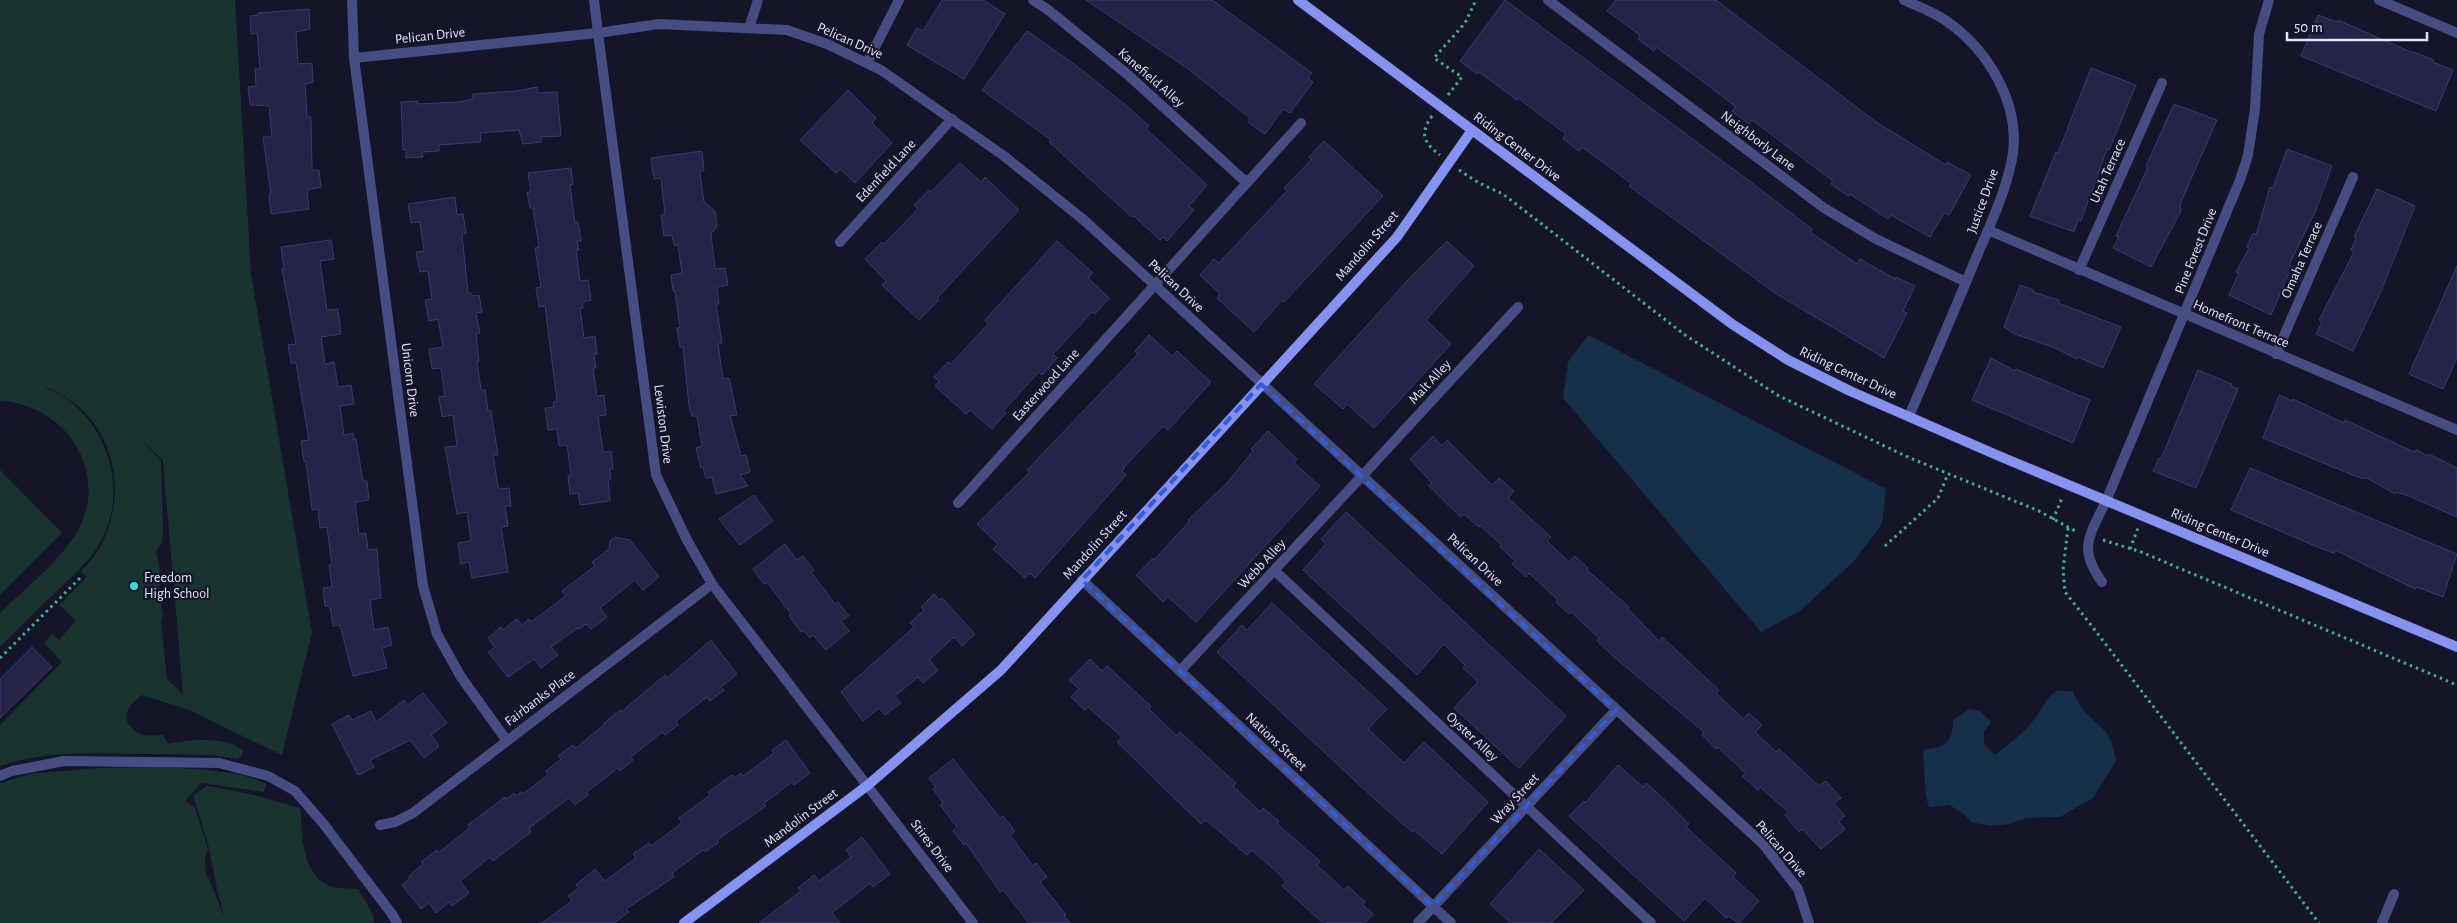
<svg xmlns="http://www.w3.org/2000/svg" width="2457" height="923" font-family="'Alegreya Sans',sans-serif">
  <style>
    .green { fill: #19332e; fill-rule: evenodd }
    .water { fill: #153048 }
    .building { fill: #252348; stroke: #3b3871 }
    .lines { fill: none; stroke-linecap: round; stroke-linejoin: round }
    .path { stroke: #41af98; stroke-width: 3; stroke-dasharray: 2.5 4; stroke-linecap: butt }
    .lane { stroke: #464d83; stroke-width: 10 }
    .street { stroke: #464d83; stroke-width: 10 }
    .secondary { stroke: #8592ef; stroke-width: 10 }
    .marked { fill: none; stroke: #315ddc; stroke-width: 4; stroke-dasharray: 10 6; stroke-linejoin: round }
    .poi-dot { fill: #26e3d9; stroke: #15152a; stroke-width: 2 }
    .labels { text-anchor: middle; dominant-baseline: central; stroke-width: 4.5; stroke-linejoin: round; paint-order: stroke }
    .street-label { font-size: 14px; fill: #e2e3fb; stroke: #15152a }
    .poi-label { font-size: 14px; fill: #e2e3fb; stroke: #15152a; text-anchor: start }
  </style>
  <rect width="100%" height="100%" fill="#15152a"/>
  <path class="green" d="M0,0H235L251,274L312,633L282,755L189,710L142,695C127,705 118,721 138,733C145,737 156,735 163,735L168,744C188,739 229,736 243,751L241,757L236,759C208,753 181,754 152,754C102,754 49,749 0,766V725L62,662L44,643L52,634L59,640L76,620L59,605L87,577L81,572C91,560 101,549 106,534C130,475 105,408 43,386C51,391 62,394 70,401C114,437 129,503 94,552C84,566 70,578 58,590C38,609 19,628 0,647V613C24,589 60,562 77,532C111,473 66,404 0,401ZM138,436L163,461L183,694L167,679L161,621L163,615L159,591L160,570L156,551L162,543L163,534L161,461Z
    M0,470L62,533L0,595Z
    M96,768C143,767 226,764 267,784L264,792L201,783L185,801L195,808L208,849L205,859L206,872L225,918L218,894L209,848L193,795L208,786L254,795L300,808C303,833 300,870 327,885C335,889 349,888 358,889L373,914L374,923H0V783L29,774Z"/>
  <path class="water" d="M1588,335L1886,489L1882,524L1854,561L1800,611L1761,632L1563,398L1568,362Z
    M2058,690L2073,692C2080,711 2092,717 2105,731C2112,740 2114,750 2116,761L2093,798L2060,817L2026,818L2010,824L1990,826L1971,822L1964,814L1949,805L1929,807L1926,797L1923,750C1946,746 1952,745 1953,720L1969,709L1980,711L1991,722L1984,732V744L1995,755C2010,743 2028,730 2038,714C2048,700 2043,701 2058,690Z"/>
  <path class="building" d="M942,0H983L1005,14L964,79L907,45L917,28L923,31Z
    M1086,0H1212L1312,73L1308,78L1313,82L1290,113L1283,109L1265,134L1248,122L1250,118L1187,68Z
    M1505,0L1748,180L1812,229L1810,232L1857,264L1860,259L1895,279L1896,277L1915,286L1903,311L1907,313L1884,358L1775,293L1629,186L1631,183L1582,147L1579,151L1563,139L1566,134L1518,98L1517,100L1479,72L1477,74L1460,61Z
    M1616,0H1716L1876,122L1946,165L1947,162L1971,175L1949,215L1944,213L1930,237L1891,215L1888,219L1850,194L1848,196L1831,184L1833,181L1752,120L1749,124L1732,111L1736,107L1705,83L1656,47L1654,51L1638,39L1640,35L1607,11Z
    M309,9L310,29L296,32L298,64L312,63L313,82L305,84L307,117H311L312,170H319L321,187L307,190L309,209L271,214L269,194H271L263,137H272L269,106L250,105L248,87L256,86L255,69H260L257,33L251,34L250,16L258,15V13Z
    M2318,15L2337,22L2338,20L2413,53L2414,52L2434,60L2433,62L2453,70L2436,111L2301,56Z
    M1027,31L1078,67L1128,107L1149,126L1146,129L1207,185L1189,206L1194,210L1167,241L1163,237L1160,240L1134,216L1132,217L1049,142L1051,140L982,90Z
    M2091,68L2136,85L2109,150L2107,149L2081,221L2078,220L2074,232L2030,216L2056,152L2058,153Z
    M537,87L538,93L557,92L561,136L541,137V142L523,144L519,130L480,133L481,142L439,145V151L422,152L423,157L406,158V150H403L401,102L418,101V104L459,102L473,99V94L516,91Z
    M848,90L876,118L872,123L892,143L855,183L840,169L836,173L800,140Z
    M2174,104L2217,120L2180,204L2181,211L2151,267L2113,248L2119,237L2116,236L2148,167L2146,166Z
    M1324,141L1383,196L1284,302L1282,300L1254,332L1217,298L1220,294L1200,275L1214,259L1219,263L1287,191L1284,188L1312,159L1309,157Z
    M2287,149L2332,166L2316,210L2289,265L2292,266L2271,315L2229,295L2239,273L2236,272L2249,248L2247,247L2253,233L2256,235L2270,187L2273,188Z
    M702,151L704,170L700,173L704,202L715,211L717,226L711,234L715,269L725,268L728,285L717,287L719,304H716L722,343L718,344L723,379L729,378L737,415L730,416L741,456L746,455L750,472L740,475L748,486L716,494L712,477L706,478L703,467L701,468L696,448L702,446L697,416H692L689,406L683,347H680L677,328L680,327L675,291H673L671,275L682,273L678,245H674L672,235L664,236L661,215L665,214L661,178L654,179L651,158Z
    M960,163L981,182L985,177L1019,210L937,298L939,300L919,320L882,285L886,281L865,259L882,242L884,244L918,209L914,205L929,190L931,192Z
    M571,168L573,184L570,185L575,223L578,222L581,241H577L579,250H576L580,281L588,280L591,300L582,302L583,308H580L584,338L595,336L597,354H594L596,368H593L597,396L604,395L606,415L598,416L603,452L611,451L613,469H610L611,479H608L610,501L580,505L578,493L570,494L568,476L571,475L567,445L559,446L557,429L548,430L545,408L554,407L553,402L557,401L545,306L539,307L536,288L541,287L535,248L539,247L533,208H530L527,192H531L528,173Z
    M2377,189L2415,206L2381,291L2353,351L2316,334L2322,322L2319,320L2354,252L2351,250L2356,238L2354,237Z
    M455,197L457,215L463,214L466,233L462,234L468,293H471V296L479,295L482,312L476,313L480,333L476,334L479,361H477L481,390H485L488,411H491L498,455H493L498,487L500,489L509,488L511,506H505L508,526L501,527L508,572L472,578L469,562L461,564L458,543L471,541L467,512L457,514L445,447L457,446L453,415L442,417L439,397L445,396L441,368L432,369L429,349L443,347L438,319L429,321L425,300L432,299L428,271L420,272L416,252L424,251L420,222L411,223L408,204Z
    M331,240L334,259L320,261L327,310L338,309L341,334L321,337L325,364L334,362L338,387L351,385L354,404L340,406L344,435L353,433L354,440L356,439L363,481H367L369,500L355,502L359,534L366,533L368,550L377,549L381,598L370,600L374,630L388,627L392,645L382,648L387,668L353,676L340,625L333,626L330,606H325L323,588L332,587L329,565H332L327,527L320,528L318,509L312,510L306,461L304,462L301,441L309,440L296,363H291L288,345L296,344L282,269H284L281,247Z
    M1057,241L1093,273L1088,278L1109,298L1095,314L1092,312L1053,354L1057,358L1042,375L1039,372L1004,410L1006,413L992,429L970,410L966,414L935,386L939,381L934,377L948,362L951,364L988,324L985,320Z
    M1447,241L1474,266L1426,320L1451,344L1374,428L1347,404L1343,409L1314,384L1408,280Z
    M2457,266V358L2443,389L2409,374Z
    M2020,285L2033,290V292L2059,300L2058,303L2121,327L2103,368L2078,357L2077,359L2053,347L2015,334L2004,327Z
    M1149,335L1172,356L1177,351L1211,382L1168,430L1163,426L1124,467L1122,471L1126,475L1035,578L1030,573L1025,578L993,549L998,544L977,524L1030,472L1027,470L1138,354L1135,351Z
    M1991,358L2015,371L2016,369L2090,400L2073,443L1972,400Z
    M2198,370L2232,384L2231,386L2238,389L2196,488L2153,471L2159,458L2161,459Z
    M2279,395L2293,401V399L2344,423L2345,420L2414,452L2416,450L2428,456L2429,454L2457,468V517L2409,496L2396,492L2395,494L2365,477L2364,479L2350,474L2263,438Z
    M1268,431L1297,459L1294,463L1320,486L1196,622L1168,597L1163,602L1136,575L1153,558L1154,560L1190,521L1188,520L1226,484L1253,451L1251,449Z
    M1433,436L1442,446L1447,440L1492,485L1499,478L1514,491L1508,498L1551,537L1547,541L1569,562L1575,556L1588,568L1586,569L1629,607L1628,609L1659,641L1662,637L1719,690L1716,693L1743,719L1749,713L1762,725L1755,732L1776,752L1779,749L1819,786L1826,781L1841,798L1834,803L1845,816L1839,822L1845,829L1821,849L1802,829L1799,832L1785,815L1788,812L1760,787L1758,790L1742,776L1745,773L1718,747L1716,749L1702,735L1704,732L1614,657L1597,641L1599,638L1571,612L1569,614L1556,602L1558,600L1529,573L1526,577L1512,564L1515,561L1500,547L1502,546L1480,525L1479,527L1464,514L1461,517L1447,504L1429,486L1432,483L1410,459Z
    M2250,468L2457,554L2443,597L2417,587L2415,589L2335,550L2334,553L2320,548L2231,510Z
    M754,495L773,521L740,545L719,519Z
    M1346,512L1566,716L1519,768L1454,708L1478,682L1463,668L1465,665L1445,645H1443L1417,675L1303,570L1326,544L1321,539Z
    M615,537L630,540L659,577L643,590L635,580L600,608L607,617L591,629L586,624L579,629L578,628L551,647L558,655L541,668L534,659L508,677L488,652L495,647L488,638L501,627L503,630L517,619L522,625L529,619L531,622L566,596L562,591L595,566L592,562L609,549L610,541Z
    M785,544L797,560L803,556L814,570L811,572L835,604L838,602L849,616L841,621L849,631L826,650L813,635L810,638L803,630L801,632L789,616L791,614L767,582L764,584L753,569Z
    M934,594L939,600L942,598L975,634L962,646L954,637L929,660L938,670L923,683L918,677L895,696L901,703L885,715L879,708L863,721L841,692L914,627L910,623L924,610L921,607Z
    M1272,603L1387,709L1368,729L1404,763L1424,742L1488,802L1442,854L1414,830L1412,832L1368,793L1217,652L1242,625L1247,630Z
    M711,640L737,674L721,687L724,690L710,701L707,697L676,721L678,725L665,735L662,732L631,757L633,760L620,771L618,768L587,792L588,795L575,805L569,798L529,828L531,832L493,861L490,857L460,881L469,893L452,906L449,902L436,913L429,903L421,909L402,885L410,878L409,876L423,864L421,862L437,850L438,853L470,828L468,825L505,797L507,799L514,793L516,796L521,792L523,794L548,775L546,771L561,759L558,756L573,745L576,748L605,724L604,723L620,710L621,712L665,675L667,678Z
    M32,647L52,667L0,718V679Z
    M1090,659L1102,671L1107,666L1119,677L1151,706L1149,709L1177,736L1180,732L1236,783L1233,786L1260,812L1263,808L1279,821L1277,824L1320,861L1317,865L1344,890L1348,886L1365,902L1363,905L1373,914L1365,923H1323L1282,886L1286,882L1280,875L1252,850L1247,855L1206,820L1201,824L1117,742L1122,737L1088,707L1085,710L1071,697L1079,689L1069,680Z
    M423,693L447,723L431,735L439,746L424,758L410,740L370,760L374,767L358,775L332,724L349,715L352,720L371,711L376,722L404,700L408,705Z
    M786,740L810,773L794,785L792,782L763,804L766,806L717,840L719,842L705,852L703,850L672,873L674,877L626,909L629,912L614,923H542L572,901L568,896L579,888L576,885L595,869L605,881L636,858L633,854L649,843L651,846L682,823L679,818L710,795L708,792L732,775L734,778L741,773L743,776L774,753L772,750Z
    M953,759L1000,818L1003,816L1015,831L1010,835L1033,866L1036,863L1047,877L1040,882L1066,915L1064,916L1070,923H1029L1003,890L1000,892L966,843L964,845L953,831L957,827L940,805L943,803L933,789L936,787L929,778Z
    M1618,765L1643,787L1646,783L1665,800L1689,824L1686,827L1736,873L1733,877L1759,901L1739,923L1728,916L1726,918L1705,898L1684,921L1569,816L1584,801L1585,803Z
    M862,837L890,874L873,887L870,883L832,913L840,923H759L801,891L798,888L814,875L819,881L851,857L846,850Z
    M1539,849L1584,890L1551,923H1511L1490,904Z"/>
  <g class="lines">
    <path class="path" d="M1448,95L1462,77L1434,58L1465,23L1476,0
      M1432,116C1419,134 1424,143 1440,155
      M1459,170L1479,183L1503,194L1685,335L1779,396L1910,458L2039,511L2077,532
      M2053,520L2062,498
      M2068,528L2063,570L2065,592L2091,625L2319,923
      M2103,540L2141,552L2457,685
      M1885,546L1938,498L1948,474
      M2130,549L2138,528
      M0,658L80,578"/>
    <path class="lane" d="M594,0L598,33
      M1363,475L1518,307
      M1275,571L1651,923
      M2102,582C2077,547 2090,536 2106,501
      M0,776L12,771L64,761L219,763L268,776L295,791L322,822L392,914L397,923
      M2382,923L2394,894"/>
    <path class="street" d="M352,0L354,58L423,586L437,634L461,677L507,741
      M1033,0L1047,9L1127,74L1247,183
      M1548,0L1824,208L1876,239L1966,282
      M1904,0C1918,6 1933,12 1945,20C1989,50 2022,106 2012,159C2005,195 1988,229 1974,263C1953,314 1931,365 1909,416
      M2379,0L2457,33
      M749,28L758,0
      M598,33L656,475L687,540L712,584L973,923
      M354,58L598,33L659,24L787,30L827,44L881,70L1004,156L1085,221L1763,844L1798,889L1809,923
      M867,63L899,0
      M1988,230L2457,430
      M840,242L952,119
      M2079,270L2162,83
      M2276,354L2353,177
      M2106,501L2240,180L2248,155L2255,109L2259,34L2269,0
      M958,503L1301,123
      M1082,580L1451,923
      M1180,671L1363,475
      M380,825L395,822L413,813L712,584
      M1418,923L1616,710"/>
    <path class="secondary" d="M1298,0L1732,324L1788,360L1850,391L1999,456L2457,647
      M684,923L868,785L1001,670L1397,237L1472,130"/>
  </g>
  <path class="marked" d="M1261,384L1616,710L1433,906L1082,580Z"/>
  <circle class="poi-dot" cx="134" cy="586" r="5"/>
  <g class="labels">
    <g class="street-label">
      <text transform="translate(430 36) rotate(-6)">Pelican Drive</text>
      <text transform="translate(850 41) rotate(24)">Pelican Drive</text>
      <text transform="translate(1151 78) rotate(41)">Kanefield Alley</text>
      <text transform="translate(1758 141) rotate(37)">Neighborly Lane</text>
      <text transform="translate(1517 147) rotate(37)">Riding Center Drive</text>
      <text transform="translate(886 171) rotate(-47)">Edenfield Lane</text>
      <text transform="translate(2108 171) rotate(-66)">Utah Terrace</text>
      <text transform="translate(1983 201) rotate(-70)">Justice Drive</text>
      <text transform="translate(1367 246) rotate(-49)">Mandolin Street</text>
      <text transform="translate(2196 251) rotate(-68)">Pine Forest Drive</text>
      <text transform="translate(2302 260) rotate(-66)">Omaha Terrace</text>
      <text transform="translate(1176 286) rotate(43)">Pelican Drive</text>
      <text transform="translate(2241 324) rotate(23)">Homefront Terrace</text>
      <text transform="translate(1848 373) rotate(25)">Riding Center Drive</text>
      <text transform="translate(410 380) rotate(83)">Unicorn Drive</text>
      <text transform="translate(1430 382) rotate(-47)">Malt Alley</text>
      <text transform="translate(1046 385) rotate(-48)">Easterwood Lane</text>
      <text transform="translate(663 424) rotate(83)">Lewiston Drive</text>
      <text transform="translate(2220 533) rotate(23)">Riding Center Drive</text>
      <text transform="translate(1095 545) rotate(-48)">Mandolin Street</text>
      <text transform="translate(1475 560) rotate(43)">Pelican Drive</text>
      <text transform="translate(1262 564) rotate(-47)">Webb Alley</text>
      <text transform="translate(540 698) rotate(-37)">Fairbanks Place</text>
      <text transform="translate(1472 737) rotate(43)">Oyster Alley</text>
      <text transform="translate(1276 742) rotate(43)">Nations Street</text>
      <text transform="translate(1515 799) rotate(-47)">Wray Street</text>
      <text transform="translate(801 818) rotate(-37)">Mandolin Street</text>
      <text transform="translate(932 846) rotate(53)">Stires Drive</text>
      <text transform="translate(1781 849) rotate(49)">Pelican Drive</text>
    </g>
    <g class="poi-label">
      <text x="144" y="578">Freedom<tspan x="144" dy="16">High School</tspan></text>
    </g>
  </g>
  <path d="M2287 32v8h140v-8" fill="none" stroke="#e2e3fb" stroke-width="2.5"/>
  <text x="2294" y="32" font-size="15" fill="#e2e3fb" stroke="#15152a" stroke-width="4" paint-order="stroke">50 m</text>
</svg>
